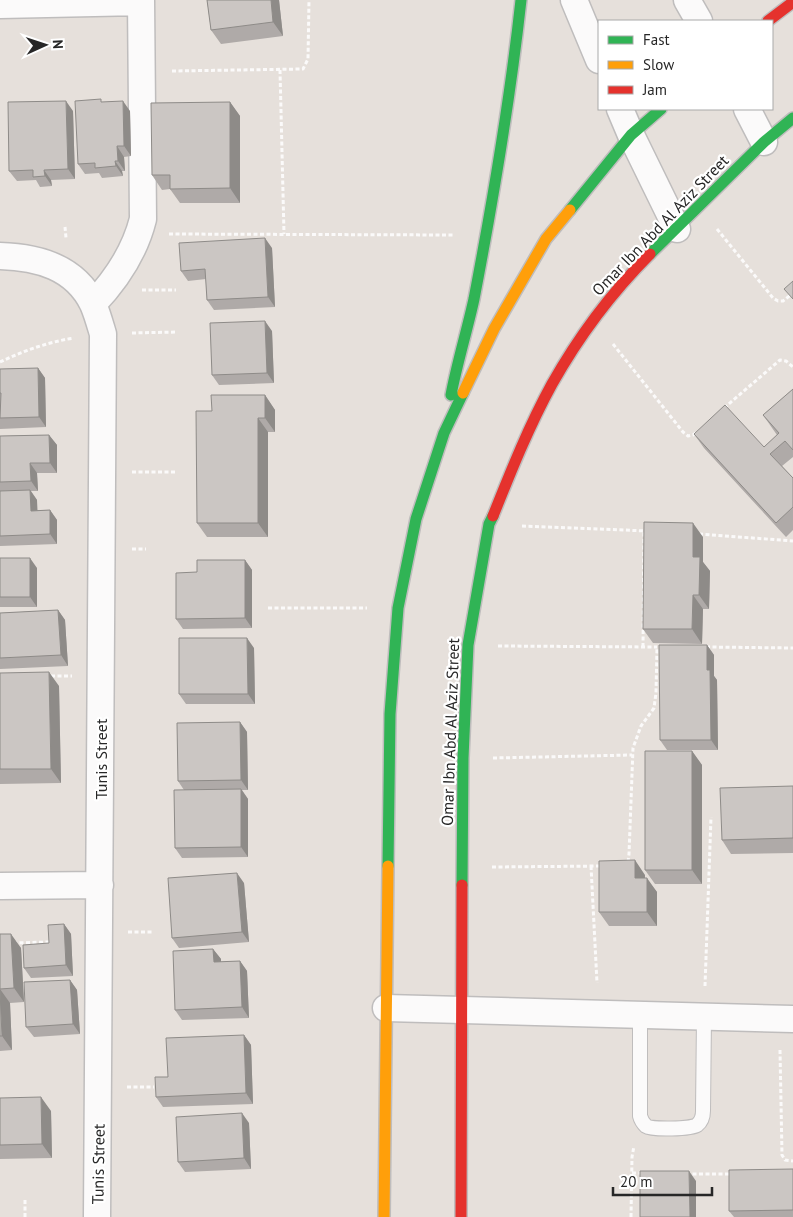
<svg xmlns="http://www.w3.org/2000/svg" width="793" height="1217" font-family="'PT Sans',sans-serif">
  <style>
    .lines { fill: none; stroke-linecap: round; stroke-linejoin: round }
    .lane-casing { stroke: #bfbdbd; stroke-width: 16 }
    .street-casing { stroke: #bfbdbd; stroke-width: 29 }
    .fast-casing { stroke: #bfbdbd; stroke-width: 14 }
    .slow-casing { stroke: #bfbdbd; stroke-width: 14 }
    .jam-casing { stroke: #bfbdbd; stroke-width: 14 }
    .path { stroke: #fbfafa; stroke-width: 3; stroke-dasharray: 4 2.5; stroke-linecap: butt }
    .lane { stroke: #fbfafa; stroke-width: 14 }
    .street { stroke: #fbfafa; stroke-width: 26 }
    .fast { stroke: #30b455; stroke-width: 11 }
    .slow { stroke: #ff9f0a; stroke-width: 11 }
    .jam { stroke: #e5322d; stroke-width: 11 }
    .wall { fill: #afaaa8 }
    .shaded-wall { fill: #8e8b88 }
    .building { fill: #cbc6c3; stroke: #8e8b88 }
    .labels { text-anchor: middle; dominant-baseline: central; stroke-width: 4.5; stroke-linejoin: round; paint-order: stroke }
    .street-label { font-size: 16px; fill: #272727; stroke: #fff }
  </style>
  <rect width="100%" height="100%" fill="#e6e0db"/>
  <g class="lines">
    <g class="lane-casing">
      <path id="lane" d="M640,1015V1116C641,1120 643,1123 646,1126C652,1130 691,1129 697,1125C702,1121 703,1116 703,1111L704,1017"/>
    </g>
    <g class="street-casing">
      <path id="street" d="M574,0L599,60
        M687,0L699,21
        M0,5L141,2
        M620,109L631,135L677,229
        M747,109L764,142
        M0,256C38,257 75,267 93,304C97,313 100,324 103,334L97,1217
        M93,304C116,280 135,251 143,219L141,0
        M0,886L100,885
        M386,1008L793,1019"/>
    </g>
    <g class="fast-casing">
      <path id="fast" d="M570,210L631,135L661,109
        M650,254L764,142L793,118
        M451,395C457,363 467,331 474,299C493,200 510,101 521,0
        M388,866L390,714L398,608L416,519L444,433L463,393
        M462,885L463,758L468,645L489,524L493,516"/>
    </g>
    <g class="slow-casing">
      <path id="slow" d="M463,393L494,329L546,239L570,210
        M384,1217L388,866"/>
    </g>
    <g class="jam-casing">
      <path id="jam" d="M768,21L793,2
        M493,516C511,471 529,426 552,384C579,336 612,292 650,254
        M461,1217L462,885"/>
    </g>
    <path class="path" d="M280,70L284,234
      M172,71L303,69L308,59L309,0
      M65,227L66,238
      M717,229L773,298L778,301H783L793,293
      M169,234L455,235
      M142,290H176
      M132,333L177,332
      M613,344L683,432L688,436L693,435L697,432
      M0,362C23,351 48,342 74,338
      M724,408L780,360L786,361L793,367
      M132,472H176
      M522,526L648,531
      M699,534L793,541
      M132,549H146
      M268,608H367
      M498,646L657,647
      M643,647L644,531
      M706,647L793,648
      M51,676H72
      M493,758L632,755
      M628,862L629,854L633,748L641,726L654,708L656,693L657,647
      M591,866L597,983
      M492,867L603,866
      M128,932H152
      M13,943L48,942L52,940
      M705,986L711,817
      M780,1050L782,1155L785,1160L793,1161
      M127,1087H154
      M632,1173H643
      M686,1174H731
      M25,1200V1217
      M631,1217L632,1157L634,1146"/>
    <use href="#lane" class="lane"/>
    <use href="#street" class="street"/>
    <use href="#fast" class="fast"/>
    <use href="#slow" class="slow"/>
    <use href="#jam" class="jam"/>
  </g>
  <path class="wall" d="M207,0H279L283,36L221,44L211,30Z
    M102,102L130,111L131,156L124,157L125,171H122L123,176L102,178L99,173L85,174L78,164Z
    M230,102L240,116V203H180L170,189L162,190L152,175Z
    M73,111L75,179L51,180L52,186L40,187L36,180L17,181L9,171Z
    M272,248L275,307L214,310L207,300L206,279L188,281L181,271Z
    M272,331L274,383L219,385L212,375Z
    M38,368L45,378L46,427L0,429V369Z
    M793,389V457L782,466L793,478V530L786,537L704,448L694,434L764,447L777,435L763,415Z
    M265,395L275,410V432H268V537H207L197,523L212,411Z
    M49,435L57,445V473H37L38,491H31L37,500V510H50L57,520V544L0,546V436Z
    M703,537V562L710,571L709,609H703L702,644L653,643L643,629Z
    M0,558L37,568V607H0Z
    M245,560L252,570V628L183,629L176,619L197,572Z
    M58,610L65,620L68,666L0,669V613Z
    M707,645L714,655V676L717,680L718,750H667L660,740Z
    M254,648L255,704H186L179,694Z
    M0,673L59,686L61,783L0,784Z
    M240,722L247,732L248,790H242L248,799V857L182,858L175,848L184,790L178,781Z
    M692,751L702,765V884H655L645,870Z
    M793,786V853L731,854L722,840Z
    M645,875V878L657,892V926H609L599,912Z
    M244,883L249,942L179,948L172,938Z
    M64,924L71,934L73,976L31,978L24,968L49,943Z
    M0,934L21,948L24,1002L10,1003L12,1050L0,1051Z
    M213,949L221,959V962L240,961L247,971L249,1018L182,1020L175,1010Z
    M70,980L77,990L80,1034L34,1037L26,1027Z
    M244,1035L251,1045L253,1104L163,1107L156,1097Z
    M0,1098L51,1111L52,1158L0,1159Z
    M249,1123L251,1169L185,1172L178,1162Z
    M793,1169V1217H734L729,1211Z"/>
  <path class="shaded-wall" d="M271,0H279L283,36L273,22Z
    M66,101L73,111L75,179L68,169Z
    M123,101L130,111L131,156L124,146Z
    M230,102L240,116V203L230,188Z
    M117,146L124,157L125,171L118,161Z
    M115,161L122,171L123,176L116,166Z
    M44,170L51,180L52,186L45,176Z
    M265,238L272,248L275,307L268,297Z
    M265,321L272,331L274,383L267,373Z
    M38,368L45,378L46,427L39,417Z
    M265,395L275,410V432L265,418Z
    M258,418L268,432V537L258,523Z
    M49,435L57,445V473L50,463Z
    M30,463L37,473L38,491L31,481Z
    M30,490L37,500L38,521L31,511Z
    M50,510L57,520V544L50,534Z
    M693,523L703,537V562L710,571L709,609L699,595L693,557Z
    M30,558L37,568V607L30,597Z
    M245,560L252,570V628L245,618Z
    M693,595L703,609L702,644L692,629Z
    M58,610L65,620L68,666L61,655Z
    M247,638L254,648L255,704L248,694Z
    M707,645L714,655V676L717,680L718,750L711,740L707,670Z
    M49,672L59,686L61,783L51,769Z
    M240,722L247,732L248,790L241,780Z
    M692,751L702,765V884L692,870Z
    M241,789L248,799V857L241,847Z
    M635,860L645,875L644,893L635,878Z
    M237,873L244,883L249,942L242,932Z
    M647,878L657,892V926L647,912Z
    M64,924L71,934L73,976L66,965Z
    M11,934L21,948L24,1002L14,988Z
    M213,949L221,959V972L214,962Z
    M240,961L247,971L249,1018L242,1007Z
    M70,980L77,990L80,1034L73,1024Z
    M0,989L10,1003L12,1050L2,1036Z
    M244,1035L251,1045L253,1104L246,1093Z
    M41,1097L51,1111L52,1158L42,1144Z
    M242,1113L249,1123L251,1169L244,1158Z
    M689,1171L696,1181V1217H690Z"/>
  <path class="building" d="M207,0H271L273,22L211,30Z
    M101,99V102L123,101L124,146H117L118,161H115L116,166L95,168V163L78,164L75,101Z
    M66,101L68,169L44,170L45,176L33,177V170L9,171L8,102Z
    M230,102V188L170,189V175H152L151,103Z
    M265,238L268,297L207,300L205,269L181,271L179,243Z
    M793,281V299L784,289Z
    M265,321L267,373L212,375L210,323Z
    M38,368L39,417L0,418L1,393H0V369Z
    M793,389V450L785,441L770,454L793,478V507L776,523L694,434L725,405L764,447L779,433L763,415Z
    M211,395H265V418H258V523H197L196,411H212Z
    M49,435L50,463H30L31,481L0,482V436Z
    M30,490L31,511L50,510V534L0,536V491Z
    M644,522L693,523V557H700L699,595H693L692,629H643Z
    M0,558H30V597H0Z
    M197,560H245V618L176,619V573L197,572Z
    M58,610L61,655L0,658V613Z
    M179,638H247L248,694H179Z
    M659,645H707V670H710L711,740H660Z
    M49,672L51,769H0V673Z
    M240,722L241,780L178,781L177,723Z
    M645,751H692V870H645Z
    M793,786V838L722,840L720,788Z
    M241,789V847L175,848L174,790Z
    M635,860V878H647V912H599V861Z
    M237,873L242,932L172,938L168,878Z
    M64,924L66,965L24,968L23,945L49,943L48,925Z
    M0,934H11L14,988L0,989Z
    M213,949L214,962L240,961L242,1007L175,1010L173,951Z
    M70,980L73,1024L26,1027L24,982Z
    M0,990L2,1036H0Z
    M244,1035L246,1093L156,1097L155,1077H168L166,1038Z
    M41,1097L42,1144L0,1145V1098Z
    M242,1113L244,1158L178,1162L176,1117Z
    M793,1169V1210L729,1211V1170Z
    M640,1171H689L690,1217H640Z"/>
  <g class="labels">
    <g class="street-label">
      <text transform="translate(660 225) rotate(-46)">Omar Ibn Abd Al Aziz Street</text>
      <text transform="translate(450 732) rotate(-88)">Omar Ibn Abd Al Aziz Street</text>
      <text transform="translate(101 759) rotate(-90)">Tunis Street</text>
      <text transform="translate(98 1164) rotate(-89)">Tunis Street</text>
    </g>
  </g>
  <rect x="598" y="20" width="175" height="90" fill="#ffffff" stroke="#a9a9a9"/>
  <rect x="608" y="36" width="25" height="8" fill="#30b455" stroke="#a9a9a9"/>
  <text x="643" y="45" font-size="15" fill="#272727">Fast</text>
  <rect x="608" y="61" width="25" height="8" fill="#ff9f0a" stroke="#a9a9a9"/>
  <text x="643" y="70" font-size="15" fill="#272727">Slow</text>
  <rect x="608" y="86" width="25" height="8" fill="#e5322d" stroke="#a9a9a9"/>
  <text x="643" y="95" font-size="15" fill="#272727">Jam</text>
  <g transform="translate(45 45) rotate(87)" stroke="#ffffff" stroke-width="4" paint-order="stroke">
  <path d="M0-4L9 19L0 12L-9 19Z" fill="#272727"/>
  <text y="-8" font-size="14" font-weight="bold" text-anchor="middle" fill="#272727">N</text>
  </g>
  <path d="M613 1187v8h99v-8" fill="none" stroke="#272727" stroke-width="2.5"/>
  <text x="620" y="1187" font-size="15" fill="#272727" stroke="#ffffff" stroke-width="4" paint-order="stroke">20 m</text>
</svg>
